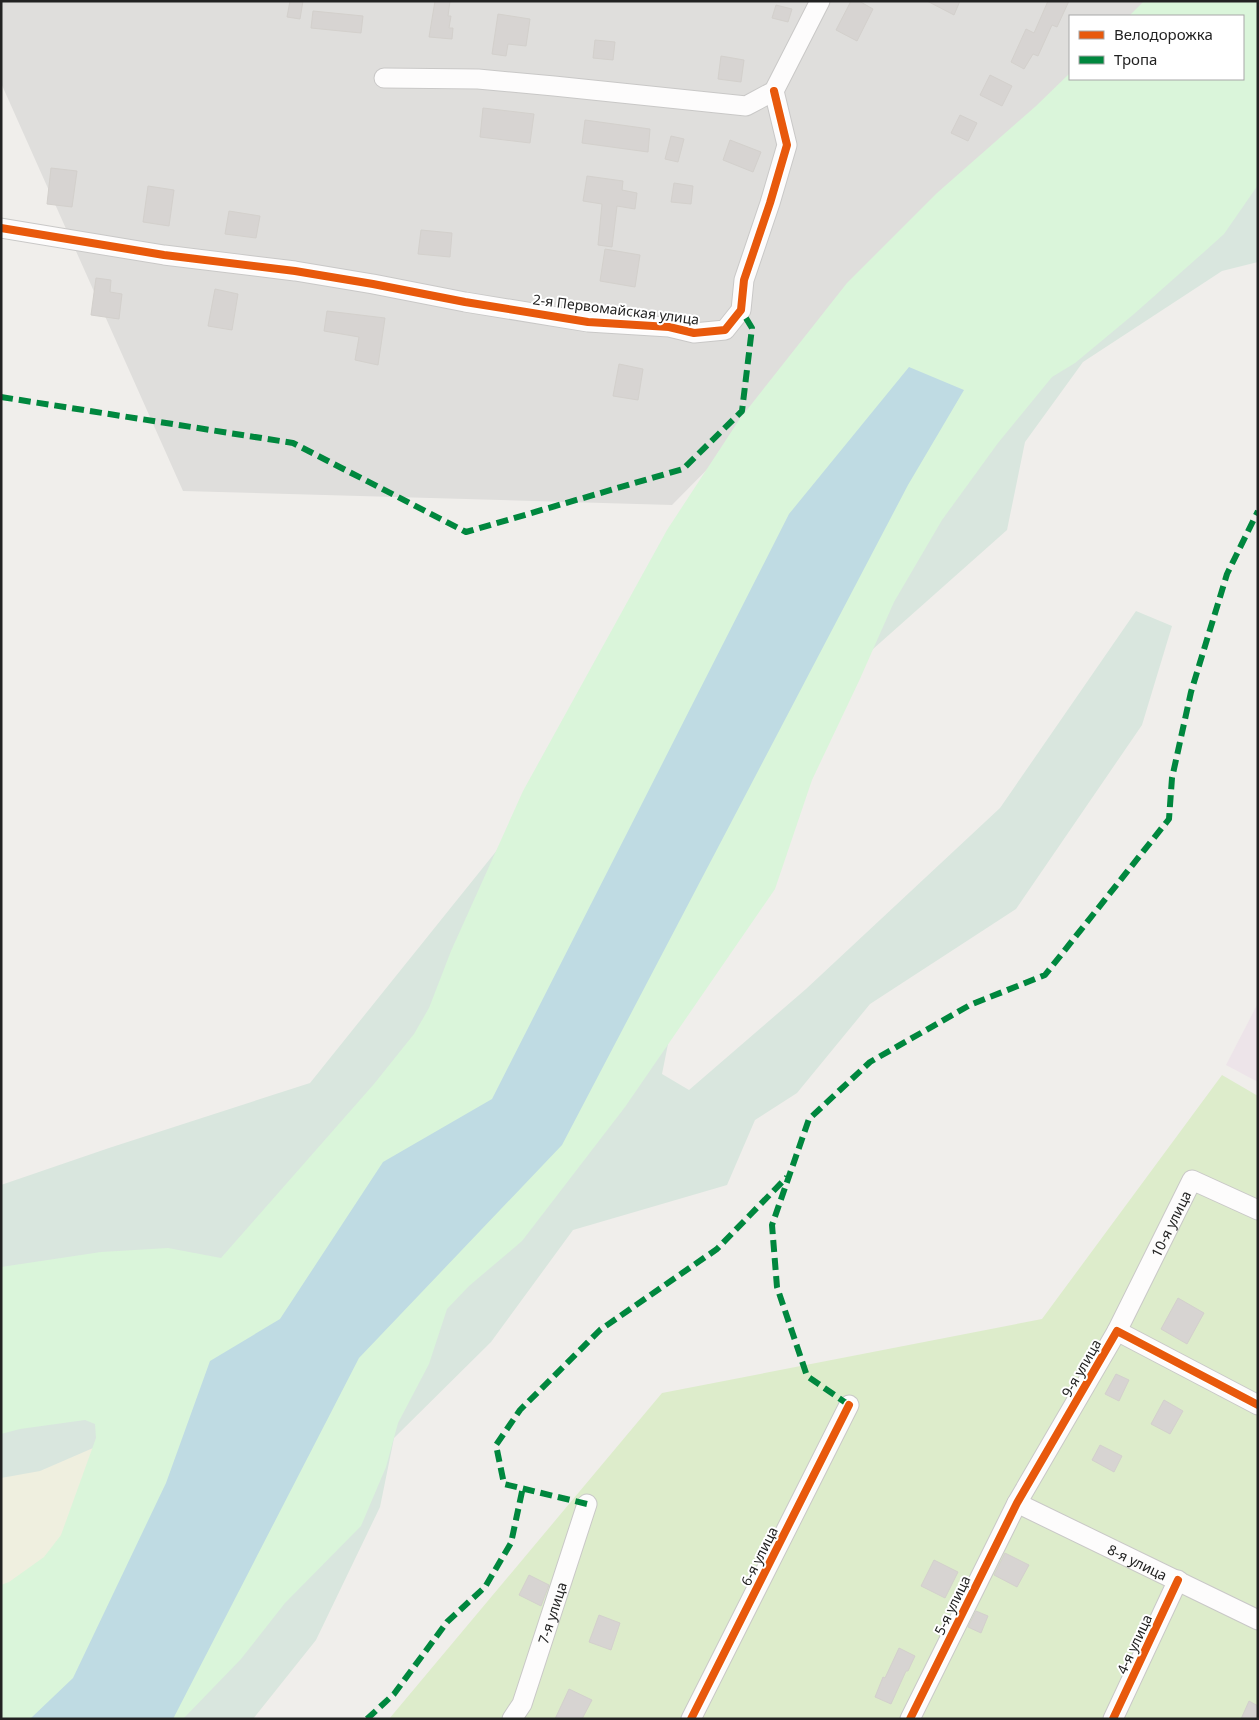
<svg xmlns="http://www.w3.org/2000/svg" width="1259" height="1720" font-family="'Noto Sans',sans-serif">
  <style>
    .residential { fill: #dfdedc }
    .industrial { fill: #ede4e9 }
    .farmland { fill: #efefdf }
    .grass { fill: #ddeccb }
    .wetland { fill: #d9e6de }
    .park { fill: #daf5da }
    .water { fill: #bfdbe3 }
    .building { fill: #d7d4d2; stroke: #d3d0cc }
    .lines { fill: none; stroke-linecap: round; stroke-linejoin: round }
    .minor-casing { stroke: #c9c8c7; stroke-width: 21 }
    .minor { stroke: #fdfcfc; stroke-width: 19 }
    .quiet { stroke: #00873e; stroke-width: 6; stroke-dasharray: 12 6; stroke-linecap: butt }
    .cycleway-casing { stroke: #fff; stroke-width: 11 }
    .cycleway { stroke: #e8590c; stroke-width: 8 }
    .labels { text-anchor: middle; dominant-baseline: central; stroke-width: 4; stroke-linejoin: round; paint-order: stroke }
    .street-label { font-size: 14px; fill: #222; stroke: #fff }
  </style>
  <rect width="100%" height="100%" fill="#f0eeeb"/>
  <path class="residential" d="M1,1H1169L1154,16H1070V79H1092L672,505L183,491L1,83Z"/>
  <path class="industrial" d="M1258,1003V1082L1226,1065Z"/>
  <path class="farmland" d="M118,1428L1,1650V1467Z"/>
  <path class="grass" d="M1222,1075L1258,1096V1719H389L662,1393L1042,1319Z"/>
  <path class="wetland" d="M1258,1V262L1222,271L1083,362L1025,442L1007,530L828,689L671,1029L662,1074L689,1090L806,989L1000,808L1136,611L1172,626L1142,725L1016,909L870,1004L797,1093L755,1120L727,1185L573,1230L491,1342L394,1438L380,1507L316,1640L253,1719H1V1660L69,1617L100,1445L40,1471L1,1478V1185L109,1148L310,1083L526,814L1243,79V16Z"/>
  <path class="park" d="M1144,1H1258V185L1224,234L1204,252L1134,314L1075,363L1052,377L998,443L942,520L894,602L859,681L812,780L775,889L625,1107L522,1241L469,1286L447,1309L429,1364L398,1423L386,1467L361,1526L285,1603L241,1659L183,1719H1V1585L9,1582L44,1557L61,1535L96,1438L95,1424L85,1420L20,1429L1,1434V1267L101,1252L168,1248L221,1258L374,1084L414,1034L429,1008L451,951L523,791L667,530L739,420L847,283L937,193L1036,106L1070,73V79H1243V16H1129Z"/>
  <path class="water" d="M909,367L964,390L908,485L562,1145L359,1358L173,1719H30L73,1678L166,1483L210,1361L280,1319L383,1162L492,1099L789,514Z"/>
  <path class="building" d="M290,1H303L300,19L287,17Z
    M435,1H450L448,16H451L449,28H453L452,39L429,37Z
    M851,1H859L873,9L857,41L836,30Z
    M927,1H960L954,15Z
    M1048,1H1069L1057,27L1052,25L1038,56L1033,54L1024,69L1011,62L1026,29L1034,33Z
    M776,5L792,9L788,22L772,18Z
    M313,11L363,16L361,33L311,28Z
    M498,14L530,19L526,46L508,44L506,56L492,54Z
    M595,40L615,42L613,60L593,58Z
    M721,56L744,60L741,82L718,79Z
    M990,75L1012,86L1002,106L980,95Z
    M483,108L534,114L530,143L480,137Z
    M960,115L977,123L968,141L951,133Z
    M585,120L650,129L648,152L582,143Z
    M671,136L684,139L678,162L665,159Z
    M730,140L761,152L753,172L723,160Z
    M51,168L77,171L72,207L47,204Z
    M587,176L623,181L622,190L637,193L635,209L617,206L612,247L598,245L602,204L583,201Z
    M674,183L693,186L691,204L671,202Z
    M148,186L174,190L169,226L143,222Z
    M229,211L260,216L256,238L225,234Z
    M421,230L452,233L450,257L418,254Z
    M605,249L640,255L635,287L600,281Z
    M96,278L111,280L110,292L122,294L119,319L91,315Z
    M215,289L238,294L232,330L208,326Z
    M327,311L385,318L378,365L355,360L359,337L324,331Z
    M619,364L643,369L638,400L613,396Z
    M1178,1298L1204,1313L1187,1344L1161,1329Z
    M1116,1374L1129,1380L1119,1401L1105,1394Z
    M1164,1400L1183,1411L1170,1434L1151,1424Z
    M1100,1445L1122,1456L1114,1472L1092,1460Z
    M1005,1553L1029,1565L1017,1587L994,1575Z
    M934,1560L958,1572L945,1598L921,1586Z
    M529,1575L549,1585L541,1606L519,1595Z
    M976,1611L988,1616L981,1633L968,1627Z
    M599,1615L620,1623L611,1650L589,1642Z
    M899,1648L915,1656L908,1671H906L891,1704L875,1697L883,1677L885,1678Z
    M569,1689L592,1700L582,1719H555Z
    M1249,1701L1258,1706V1719H1241Z"/>
  <g class="lines">
    <g class="minor-casing">
      <g id="minor">
        <path d="M384,78L478,79L554,86L746,106L774,91L820,1"/>
        <path d="M1,228L164,255L295,271L373,284L465,302L588,322L669,327L694,333L725,330L741,310L744,280L770,203L787,145L774,91"/>
        <path id="s1" d="M1117,1331L1192,1180L1258,1210"/>
        <path id="s2" d="M1017,1503L1258,1620"/>
        <path id="s3" d="M512,1719L522,1704L587,1504"/>
        <path d="M691,1719L849,1405"/>
        <path d="M910,1719L1017,1503L1117,1331L1258,1405"/>
        <path d="M1113,1719L1178,1580"/>
      </g>
    </g>
    <use href="#minor" class="minor"/>
    <path class="quiet" d="M1,397L293,443L466,532L683,469L742,411L752,328L741,310
      M849,1405L807,1376L777,1287L772,1225L809,1119L870,1062L970,1005L1045,975L1169,819L1172,778L1191,692L1227,574L1258,511
      M587,1504L504,1484L496,1445L520,1410L600,1330L717,1249L787,1177
      M367,1719L394,1694L447,1622L485,1587L511,1543L523,1487"/>
    <g class="cycleway-casing">
      <path id="cycleway" d="M1,228L164,255L295,271L373,284L465,302L588,322L669,327L694,333L725,330L741,310L744,280L770,203L787,145L774,91
        M691,1719L849,1405
        M910,1719L1017,1503L1117,1331L1258,1405
        M1113,1719L1178,1580"/>
    </g>
    <use href="#cycleway" class="cycleway"/>
  </g>
  <g class="labels">
    <g class="street-label">
      <text transform="translate(616 309) rotate(7)">2-я Первомайская улица</text>
      <text stroke="none"><textPath href="#s1" startOffset="120">10-я улица</textPath></text>
      <text transform="translate(1081 1368) rotate(-60)">9-я улица</text>
      <text transform="translate(759 1556) rotate(-63)">6-я улица</text>
      <text stroke="none"><textPath href="#s2" startOffset="134">8-я улица</textPath></text>
      <text transform="translate(952 1605) rotate(-64)">5-я улица</text>
      <text stroke="none"><textPath href="#s3" startOffset="114">7-я улица</textPath></text>
      <text transform="translate(1134 1644) rotate(-65)">4-я улица</text>
    </g>
  </g>
  <rect width="1259" height="1720" fill="none" stroke="#222222" stroke-width="5"/>
  <rect x="1069" y="15" width="175" height="65" fill="#ffffff" stroke="#a7a7a7"/>
  <rect x="1079" y="31" width="25" height="8" fill="#e8590c" stroke="#a7a7a7"/>
  <text x="1114" y="40" font-size="15" fill="#222222">Велодорожка</text>
  <rect x="1079" y="56" width="25" height="8" fill="#00873e" stroke="#a7a7a7"/>
  <text x="1114" y="65" font-size="15" fill="#222222">Тропа</text>
</svg>
